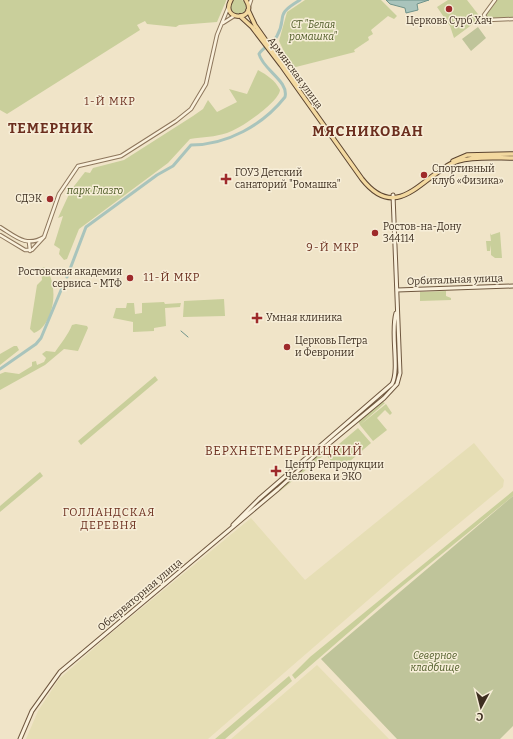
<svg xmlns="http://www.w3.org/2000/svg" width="513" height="739" font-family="Bitter,serif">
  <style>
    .farmland { fill: #e6deb5 }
    .green { fill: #c9cf9b }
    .cemetery { fill: #bfc49a }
    .water { fill: #a9c4bc; stroke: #6f938a }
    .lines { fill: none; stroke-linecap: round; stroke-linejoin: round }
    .stream { stroke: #6f938a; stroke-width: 1 }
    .river { stroke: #a9c4bc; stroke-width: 3 }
    .tertiary-casing { stroke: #8d765c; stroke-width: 4.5 }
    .secondary-casing { stroke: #6f573f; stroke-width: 5 }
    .primary-casing { stroke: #5b4430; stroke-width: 5.5 }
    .tertiary { stroke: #faf1dc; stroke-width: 2.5 }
    .secondary { stroke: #faf1dc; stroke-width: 3 }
    .primary { stroke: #f3d9a0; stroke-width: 3.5 }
    .poi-dot { fill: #9e2a2b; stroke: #f7eed8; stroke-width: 1.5 }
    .labels { text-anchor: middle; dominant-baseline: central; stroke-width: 3; stroke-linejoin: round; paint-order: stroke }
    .poi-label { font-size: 10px; fill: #3d2e20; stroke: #f7eed8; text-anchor: start }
    .park-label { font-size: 10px; font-style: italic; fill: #4d5a26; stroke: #f7eed8 }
    .street-label { font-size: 10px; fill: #3d2e20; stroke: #f7eed8 }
    .neighbourhood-label { font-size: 11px; letter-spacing: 1px; fill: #6b2e1e; stroke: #f7eed8 }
    .quarter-label { font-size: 12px; letter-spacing: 1px; fill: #6b2e1e; stroke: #f7eed8 }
    .district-label { font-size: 14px; font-weight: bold; letter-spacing: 1px; fill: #6b2e1e; stroke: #f7eed8 }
  </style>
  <rect width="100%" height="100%" fill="#f0e4c8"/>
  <path class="farmland" d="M474,443L504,480L503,487L405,568L208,739H26L38,711L59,679L109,635L251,518L305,580Z
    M317,665L389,739H231Z"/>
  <path class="green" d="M230 7a8 8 0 1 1 16 0a8 8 0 1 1-16 0Z
    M0,0H226V1L217,22L179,25L176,27L147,24L145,21L137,25L140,30L7,114L0,110Z
    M305,0H381L397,16L394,19L388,16L371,30L373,34L368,37L369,40L354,50L355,52L292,68L279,41L287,12Z
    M448,0H467L481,18L454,38L450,26L437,7Z
    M496,0H513V18H486V14Z
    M258,70C267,75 275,80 280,90C279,102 239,130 227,133C215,137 203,137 190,139L168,163L79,229L67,259L64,260L59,254L60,249L54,245L63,216L58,218L71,190L85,172L90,173L93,168L124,160L193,116L203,109L208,100L217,112L237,102L229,89L247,94Z
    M500,232L502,258H495L491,255V245L490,251H487L486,241H491L490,233L491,235Z
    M44,267C60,282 55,325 34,333L30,329L37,285L42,280L41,268Z
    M446,291V296L451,298V300L420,301V292Z
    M224,299L225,316L183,317L184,301Z
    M164,302L165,304L181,303L180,307L165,308L166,326L154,328V331L133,332V322L113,318L116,308H126L127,303H134L135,314L142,313V303Z
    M76,324L87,326L88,328L78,351L64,349L45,365L0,390V374L5,372L19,374L32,366V362L36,361L37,365L44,362L46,358L42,354L46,351L55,352C61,343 68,335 72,325Z
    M14,346H17L19,350L0,365V354Z
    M155,376L158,380L81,445L78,441Z
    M383,402L385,403L360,425L358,421Z
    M386,404L392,413L390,415L385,410L377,418L387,430L373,441L360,425Z
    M358,428L371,443L342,468L337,463H333L326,455Z
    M320,454L323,456L280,491V490Z
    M40,472L43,476L0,512V506Z
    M513,491V496L394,593L295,679L292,675L310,657Z
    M289,676L292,681L225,739H215Z"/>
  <path class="cemetery" d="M478,27L486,38L471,51L462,39Z
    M513,496V726L500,739H397L321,659Z"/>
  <path class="water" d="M386,0H429L417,4L418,10L406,13L405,8L390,4Z"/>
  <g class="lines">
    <path class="stream" d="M181,331L188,337"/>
    <path class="river" d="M67,277L86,227L157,175L173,166L191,145C227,145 263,125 285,97C289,81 263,70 259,54C263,47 273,44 277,36C288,16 273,16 300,0
      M0,369L36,344L41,338L64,283"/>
    <g class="tertiary-casing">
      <path id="tertiary" d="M495,0L484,15L487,20L513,19
        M249,6L251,0
        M223,23L234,16
        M0,227C15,236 26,248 44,237
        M0,235L25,250H32L44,237L59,194L78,166L121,156L176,121L191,109L206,84L217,35L228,8
        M29,242L30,251"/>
    </g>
    <g class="secondary-casing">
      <path id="secondary" d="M397,290L513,286
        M233,525L259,499L392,384C400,369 390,333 396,313
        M20,739L32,711L60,672L278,489L320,451L384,398L397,384L400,373L393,195"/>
    </g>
    <g class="primary-casing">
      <path id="primary" d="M231,0C219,22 259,21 246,0
        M248,10L255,25L298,86
        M240,16L252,27L281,65L362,179C399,226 425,171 458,161C475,156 496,158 513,158
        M453,161L467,155L513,154"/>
    </g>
    <use href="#tertiary" class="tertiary"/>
    <use href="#secondary" class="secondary"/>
    <use href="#primary" class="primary"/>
  </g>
  <g class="poi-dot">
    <circle cx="449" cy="9" r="4"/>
    <circle cx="424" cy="175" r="4"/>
    <path d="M224 173h4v4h4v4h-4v4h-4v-4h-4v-4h4z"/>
    <circle cx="50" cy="199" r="4"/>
    <circle cx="375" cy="233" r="4"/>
    <circle cx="130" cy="278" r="4"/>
    <path d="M255 312h4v4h4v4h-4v4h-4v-4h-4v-4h4z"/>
    <circle cx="287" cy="347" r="4"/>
    <path d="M274 465h4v4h4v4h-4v4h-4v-4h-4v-4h4z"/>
  </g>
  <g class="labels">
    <g class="poi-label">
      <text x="449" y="21" text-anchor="middle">Церковь Сурб Хач</text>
      <text x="432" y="169">Спортивный<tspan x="432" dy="12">клуб «Физика»</tspan></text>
      <text x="235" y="173">ГОУЗ Детский<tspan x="235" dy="12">санаторий "Ромашка"</tspan></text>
      <text x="42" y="199" text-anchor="end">СДЭК</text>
      <text x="383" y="227">Ростов-на-Дону<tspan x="383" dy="12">344114</tspan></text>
      <text x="122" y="272" text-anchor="end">Ростовская академия<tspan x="122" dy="12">сервиса - МТФ</tspan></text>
      <text x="266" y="318">Умная клиника</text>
      <text x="295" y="341">Церковь Петра<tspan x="295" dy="12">и Февронии</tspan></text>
      <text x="285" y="465">Центр Репродукции<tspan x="285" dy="12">Человека и ЭКО</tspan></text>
    </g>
    <g class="park-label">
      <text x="313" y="25">СТ "Белая<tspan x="313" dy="12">ромашка"</tspan></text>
      <text x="95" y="191">парк Глазго</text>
      <text x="435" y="656">Северное<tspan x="435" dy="12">кладбище</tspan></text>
    </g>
    <g class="street-label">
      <text transform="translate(295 73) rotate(54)">Армянская улица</text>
      <text transform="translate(455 280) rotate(-2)">Орбитальная улица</text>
      <text transform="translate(140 595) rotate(-40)">Обсерваторная улица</text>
    </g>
    <g class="neighbourhood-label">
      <text x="110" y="101">1-Й МКР</text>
      <text x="333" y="247">9-Й МКР</text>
      <text x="172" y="277">11-Й МКР</text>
      <text x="109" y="512">ГОЛЛАНДСКАЯ<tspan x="109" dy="13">ДЕРЕВНЯ</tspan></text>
    </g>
    <g class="quarter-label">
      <text x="284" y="451">ВЕРХНЕТЕМЕРНИЦКИЙ</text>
    </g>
    <g class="district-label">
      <text x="51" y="128">ТЕМЕРНИК</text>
      <text x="368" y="131">МЯСНИКОВАН</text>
    </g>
  </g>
  <g transform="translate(481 707) rotate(187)" stroke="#f7eed8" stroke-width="3" paint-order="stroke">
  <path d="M0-3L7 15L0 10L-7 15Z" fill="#3d2e20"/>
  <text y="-6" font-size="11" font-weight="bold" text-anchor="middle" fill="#3d2e20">С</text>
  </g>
</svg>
